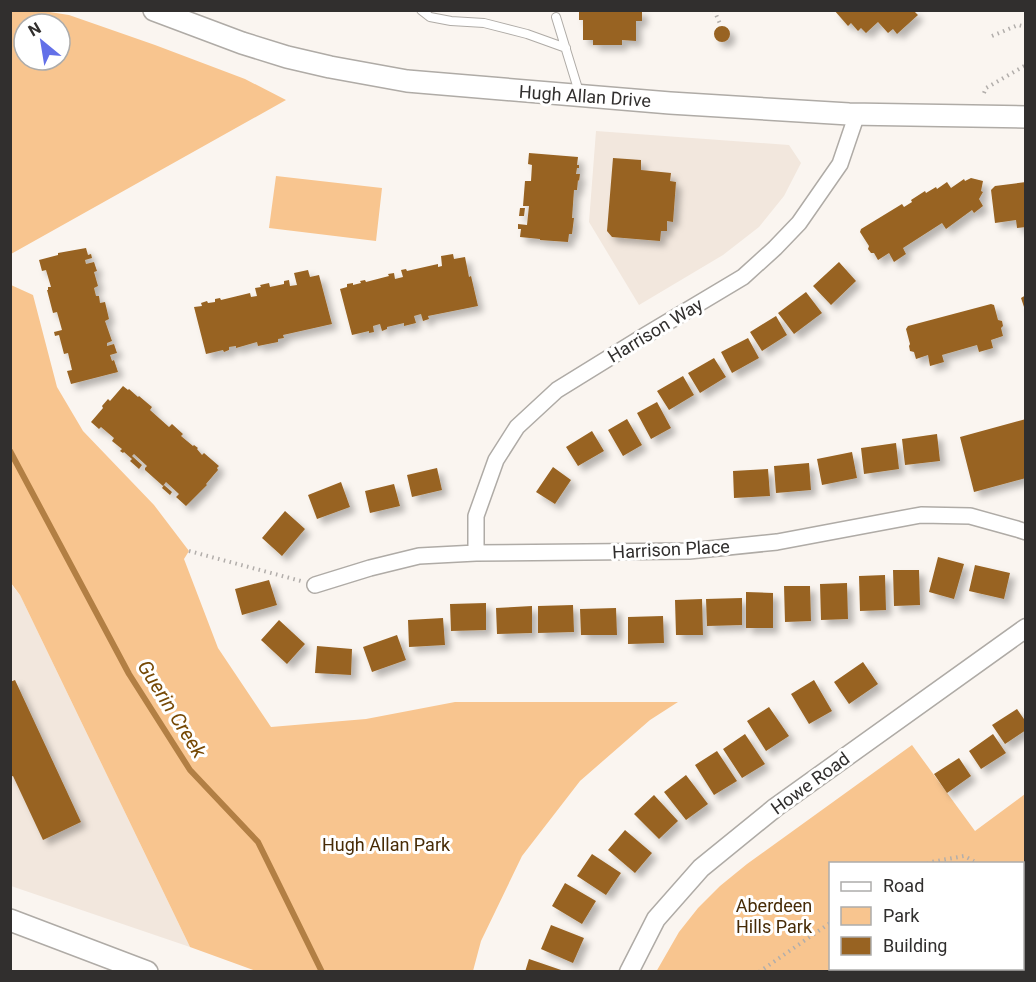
<svg xmlns="http://www.w3.org/2000/svg" width="1036" height="982" font-family="Roboto,sans-serif">
  <style>
    .built { fill: #f2e7dd }
    .green { fill: #f8c58f; fill-rule: evenodd }
    .lines { fill: none; stroke-linecap: round; stroke-linejoin: round }
    .stream { stroke: #b27f44; stroke-width: 6 }
    .building { fill: #986322; filter: url(#shadow) }
    .service-casing { stroke: #afaba6; stroke-width: 10 }
    .minor-casing { stroke: #afaba6; stroke-width: 18 }
    .tertiary-casing { stroke: #afaba6; stroke-width: 21 }
    .secondary-casing { stroke: #afaba6; stroke-width: 24 }
    .path { stroke: #b2aeab; stroke-width: 4; stroke-dasharray: 1.5 4.5; stroke-linecap: butt }
    .service { stroke: #fff; stroke-width: 8 }
    .minor { stroke: #fff; stroke-width: 15 }
    .tertiary { stroke: #fff; stroke-width: 18 }
    .secondary { stroke: #fff; stroke-width: 21 }
    .labels { text-anchor: middle; dominant-baseline: central; stroke-width: 6; stroke-linejoin: round; paint-order: stroke }
    .street-label { font-size: 18px; fill: #312f2e; stroke: #fff }
    .park-label { font-size: 18px; fill: #472b06; stroke: #fff }
    .water-label { font-size: 20px; font-style: italic; fill: #764804; stroke: #fff }
  </style>
  <defs>
    <filter id="shadow"><feDropShadow dx="5.5" dy="5.5" stdDeviation="3" flood-color="#0004"/></filter>
  </defs>
  <rect width="100%" height="100%" fill="#faf5f0"/>
  <path class="built" d="M596,131L789,145L801,163L784,196L759,227L723,255L639,305L589,222Z
    M10,583L20,595L190,947L11,886Z"/>
  <path class="green" d="M11,10L43,11L69,15L155,45L245,79L286,100L11,254ZM24,24H60V60H24Z
    M276,176L382,188L376,241L269,228Z
    M11,285L33,295L57,387L83,431L154,505L189,551L184,559L218,648L271,727L366,719L455,702H678L650,720L580,781L522,856L481,941L473,971H256L190,947L20,595L11,583Z
    M912,745L975,831L1025,794V971L656,972L679,932L698,908L720,886L747,864ZM830,864H1022V968H830Z"/>
  <g class="lines">
    <path class="stream" d="M10,451L129,674L190,770L258,842L322,972"/>
  </g>
  <path class="building" d="M579,10H642V21H636V41L622,40V45H593V40H583V20H579Z
    M834,10H913L918,15L897,34L893,29L888,33L878,22L866,33L861,28L858,31L851,23L848,26Z
    M714 34a8 8 0 1 1 16 0a8 8 0 1 1-16 0Z
    M529,153L578,157L577,165H579V168H577L576,174H580L579,181L578,180L577,190H574L572,218H574L572,234H569L568,242L540,240V239L520,237L521,229H518V224L527,225L529,206H523L525,181H531L532,165L528,164Z
    M613,158L641,160V170L671,173L670,181L676,182L673,222L667,221V231H661L660,241L612,237L607,231Z
    M971,178L983,181L981,191L983,192L979,199L983,206L974,213L972,210L946,229L942,223L903,248L906,254L894,262L889,253L878,260L874,253H871L868,249L869,246L860,232L861,229L902,204L904,207L912,202L911,200L925,191L926,193L936,187L937,189L947,182L951,188L964,179L965,181Z
    M1026,182V227L1017,228L1016,220L995,223L991,190L995,186Z
    M520,208H525L524,216H519Z
    M86,248L88,255L91,254L92,258L85,260L86,264L94,262L97,271L94,272L98,286L94,288L96,296H99L100,303L105,302L109,319L105,321L112,341L107,343V346L114,344L117,353L110,355L112,361L114,360L118,372L71,384L67,371L72,370L68,353L64,354L59,335L55,336L54,332L62,330L57,312L53,313L47,290H48V287H51L46,270L42,271L39,260L58,255V253Z
    M453,254L454,259L465,257L469,277L471,276L478,306L428,316L429,319L423,321L421,314L414,316L416,323L404,326V323L387,327V329L382,331L380,324L373,326L374,332L369,333V331L352,335L340,289L347,287V284L353,283V285L361,283L360,281L365,280L366,282L389,276L388,274L394,273L395,279L403,277L401,270L406,269L407,271L438,264V267L442,266L441,256Z
    M839,262L856,281L831,305L813,286Z
    M308,270L310,277L319,275L332,324L283,335L284,338L278,339V342L258,346L257,342L236,348V346L229,347V350L224,352L223,350L206,354L194,307L202,306L201,303L207,301L208,303L215,302V299L220,298L221,300L250,293L251,297L257,296L255,288L261,287L260,285L269,283L270,287L284,284V281L289,280L290,286L297,285L294,273Z
    M806,292L822,313L794,334L778,313Z
    M1026,295V310H1025L1021,298Z
    M991,304L994,305L998,320L1002,321L1003,326L1001,328L1003,336L991,340L993,348L979,352L977,345L942,355L944,362L930,366L928,355L916,359L914,352L910,351L909,346L910,344L906,329L908,326Z
    M776,316L787,335L762,351L750,332Z
    M748,338L759,358L732,373L721,352Z
    M714,358L726,377L700,393L688,373Z
    M683,376L694,395L669,410L657,391Z
    M123,386L128,390L129,389L138,397L139,396L152,407L150,410L169,427L172,424L183,434L181,436L193,446L194,445L198,448L197,449L202,455L204,453L219,466L217,468L218,470L206,484L207,485L186,506L176,497L179,494L166,482L163,486L145,470V468L147,466L134,454L132,456L142,465L139,469L130,461L132,459L124,452L123,453L120,451L122,449L112,441L114,438L101,427L99,429L91,422L103,408L102,406L108,399L110,401Z
    M657,402L671,428L651,439L637,413Z
    M627,419L642,445L623,456L608,430Z
    M1026,419V478L974,492L960,437Z
    M592,431L604,451L578,466L566,447Z
    M937,434L940,461L905,465L902,439Z
    M896,443L899,469L864,474L861,448Z
    M852,452L857,478L822,485L817,459Z
    M809,463L811,490L776,493L774,466Z
    M553,467L571,480L555,504L536,492Z
    M437,468L442,490L412,497L407,475Z
    M768,469L770,496L734,498L733,471Z
    M341,482L350,507L317,519L308,495Z
    M394,484L400,506L370,513L365,491Z
    M164,485L172,492L170,495L162,488Z
    M285,511L305,529L282,556L262,538Z
    M938,557L964,564L954,599L929,592Z
    M975,565L1010,573L1004,599L969,591Z
    M893,570H919L920,605L894,606Z
    M885,575L886,610L860,611L859,576Z
    M269,580L277,605L242,615L235,589Z
    M847,583L848,619L821,620L820,584Z
    M784,586H810L811,621L785,622Z
    M746,592L773,593V628H746Z
    M742,598V625L707,626L706,599Z
    M702,599L703,635H676L675,600Z
    M486,603V630L451,631L450,604Z
    M573,605L574,632L538,633V606Z
    M532,606V633L497,634L496,608Z
    M616,608L617,635H581L580,609Z
    M663,616L664,643L628,644V617Z
    M443,618L445,645L409,647L408,620Z
    M279,620L305,644L287,664L261,640Z
    M397,635L406,660L372,672L363,647Z
    M317,646L352,649L351,675L315,673Z
    M863,662L878,684L849,704L834,682Z
    M15,680L81,822L43,840L13,776L10,777V682Z
    M814,680L832,711L809,724L791,694Z
    M769,707L789,736L766,751L747,721Z
    M1017,709L1026,722V730L1005,744L992,725Z
    M745,734L765,764L742,778L723,749Z
    M993,734L1006,753L981,769L969,751Z
    M717,751L737,781L714,795L695,765Z
    M959,758L971,776L947,793L934,774Z
    M686,775L708,804L686,820L664,792Z
    M654,795L678,821L659,839L634,814Z
    M625,830L652,853L635,873L608,850Z
    M592,854L621,873L606,895L577,876Z
    M565,883L596,901L582,924L552,906Z
    M551,925L584,938L573,963L541,949Z
    M529,959L564,971V972H525Z"/>
  <g class="lines">
    <g class="service-casing">
      <path id="service" d="M421,10L430,17L451,21L484,23L527,34L566,48
        M556,17L579,92"/>
    </g>
    <g class="minor-casing">
      <path id="minor" d="M476,553V516L496,460L517,427L557,390L646,335L743,277L775,248L799,223L840,164L857,114
        M315,585L370,568L419,556L476,553L689,551L777,542L921,515L970,516L1017,529L1026,532"/>
    </g>
    <g class="tertiary-casing">
      <path id="tertiary" d="M629,972L656,919L701,868L776,807L1026,628"/>
    </g>
    <g class="secondary-casing">
      <path id="secondary" d="M154,10L242,43L287,57L330,67L407,81L670,103L849,114L1026,117
        M10,920L147,972"/>
    </g>
    <path class="path" d="M714,10L721,26
      M992,36L1018,25L1026,27
      M984,93L986,88L1026,65
      M189,551L301,581
      M927,864L931,862L964,856L974,861
      M759,972L830,923"/>
    <use href="#service" class="service"/>
    <use href="#minor" class="minor"/>
    <use href="#tertiary" class="tertiary"/>
    <use href="#secondary" class="secondary"/>
  </g>
  <g class="labels">
    <g class="street-label">
      <text transform="translate(585 96) rotate(4)">Hugh Allan Drive</text>
      <text transform="translate(655 330) rotate(-31)">Harrison Way</text>
      <text transform="translate(671 549) rotate(-3)">Harrison Place</text>
      <text transform="translate(810 783) rotate(-36)">Howe Road</text>
    </g>
    <g class="park-label">
      <text x="386" y="844">Hugh Allan Park</text>
      <text x="774" y="905">Aberdeen<tspan x="774" dy="21">Hills Park</tspan></text>
    </g>
    <g class="water-label">
      <text transform="translate(172 709) rotate(58)">Guerin Creek</text>
    </g>
  </g>
  <rect width="1036" height="982" fill="none" stroke="#312f2e" stroke-width="24"/>
  <rect x="829" y="862" width="195" height="108" fill="#ffffff" stroke="#adacab" stroke-width="1.5"/>
  <rect x="841" y="882" width="30" height="9" fill="#ffffff" stroke="#adacab" stroke-width="1.5"/>
  <text x="883" y="892" font-size="18" fill="#312f2e">Road</text>
  <rect x="841" y="907" width="30" height="18" fill="#f8c58f" stroke="#adacab" stroke-width="1.5"/>
  <text x="883" y="922" font-size="18" fill="#312f2e">Park</text>
  <rect x="841" y="937" width="30" height="18" fill="#986322" stroke="#adacab" stroke-width="1.5"/>
  <text x="883" y="952" font-size="18" fill="#312f2e">Building</text>
  <g transform="translate(42 42) rotate(330)"><circle r="28" fill="#ffffff" stroke="#adacab" stroke-width="1.5"/>
  <path d="M0-4.5L10 22L0 15L-10 22Z" fill="#6370e8"/>
  <text y="-9" font-size="16" font-weight="bold" text-anchor="middle" fill="#312f2e">N</text>
  </g>
</svg>
